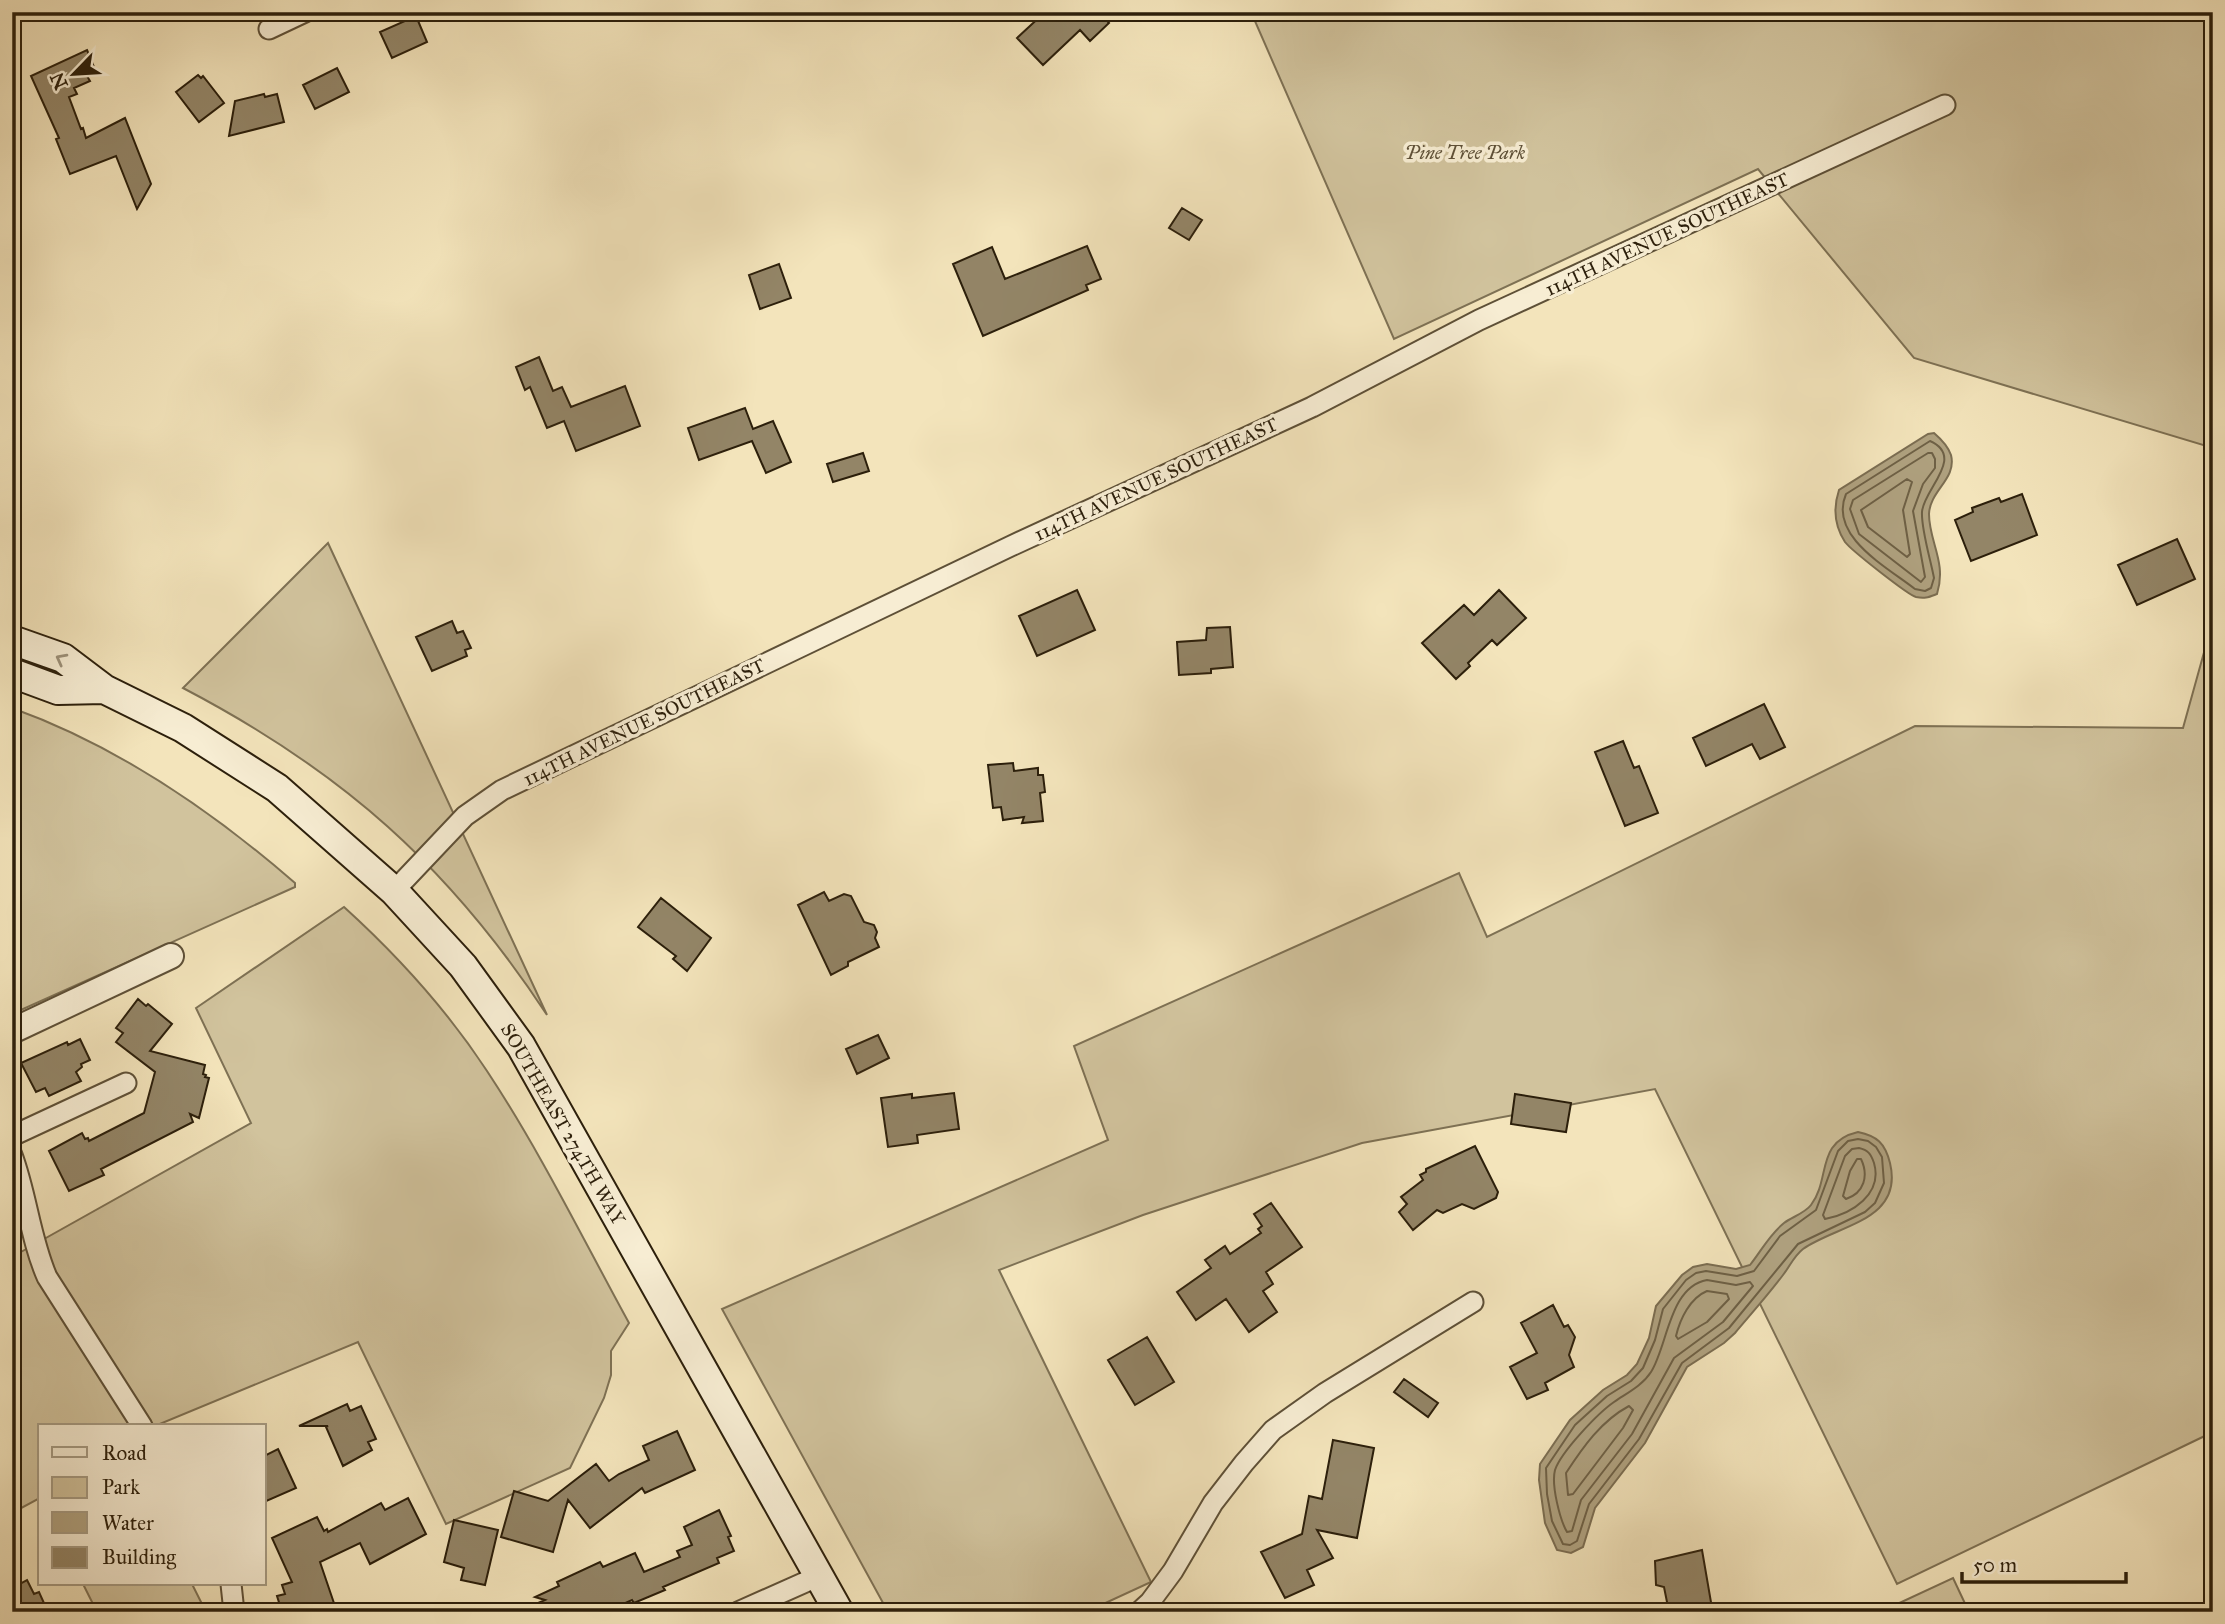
<svg xmlns="http://www.w3.org/2000/svg" width="2225" height="1624" font-family="'IM FELL Great Primer',serif">
  <style>
    .green { fill: #d1c39d; stroke: #7e7154; stroke-width: 2 }
    .water { fill: #afa17f; stroke: #7b6d51; stroke-width: 2 }
    .lines { fill: none; stroke-linecap: round; stroke-linejoin: round }
    .shore { stroke: #6e6045; stroke-width: 2 }
    .building { fill: #938567; stroke: #2c1f0b; stroke-width: 2 }
    .minor-casing { stroke: #5e5037; stroke-width: 23 }
    .tertiary-casing { stroke: #5e5037; stroke-width: 28 }
    .secondary-casing { stroke: #2c1f0b; stroke-width: 32 }
    .minor { stroke: #f7edd3; stroke-width: 19 }
    .tertiary { stroke: #f7edd3; stroke-width: 24 }
    .secondary { stroke: #f7edd3; stroke-width: 28 }
    .oneway { stroke: #9c9079 }
    .labels { text-anchor: middle; dominant-baseline: central; stroke-width: 7; stroke-linejoin: round; paint-order: stroke }
    .park-label { font-size: 19px; font-style: italic; fill: #5e5037; stroke: #f7edd3 }
    .street-label { font-size: 19px; fill: #2c1f0b; stroke: #f7edd3 }
  </style>
  <rect width="100%" height="100%" fill="#f3e4bb"/>
  <filter id="stains"><feTurbulence type="fractalNoise" baseFrequency=".00286" numOctaves="4"/><feColorMatrix values="0 0 0 0 .2 0 0 0 0 .09 0 0 0 0 .02 0 0 0 .5 -.17"/></filter>
  <radialGradient id="worn" r=".72"><stop offset=".6" stop-color="#630" stop-opacity="0"/><stop offset="1" stop-color="#630" stop-opacity=".3"/></radialGradient>
  <path class="green" d="M1251,12H2213V448L1914,358L1758,169L1394,339Z
    M328,543L547,1015C449,866 342,771 183,688Z
    M2213,620V1432L1897,1584L1655,1089L1362,1143L1143,1215L999,1270L1151,1582L1086,1612H888L722,1309L1108,1140L1074,1046L1459,873L1487,937L1915,726L2183,728Z
    M12,708C118,746 211,810 295,883V887L12,1014Z
    M344,907C398,956 447,1010 487,1071C540,1151 583,1239 629,1323L611,1351V1375L604,1398L570,1468L446,1524L358,1342L155,1426H40V1498L12,1513V1257L251,1123L196,1008Z
    M1953,1578L1969,1612H1880Z
    M83,1584H192L206,1612H97Z"/>
  <path class="water" d="M1934,433C1941,439 1948,446 1951,455C1957,479 1930,490 1929,514C1929,542 1947,562 1937,594C1929,597 1925,599 1916,597C1908,595 1851,550 1845,542C1834,525 1833,508 1839,490L1928,434Z
    M1858,1132C1877,1136 1885,1143 1890,1163C1904,1221 1837,1225 1803,1249C1794,1256 1790,1266 1783,1275C1768,1295 1751,1314 1735,1333L1724,1343L1687,1367L1645,1443L1595,1508L1583,1547L1571,1553L1557,1550L1545,1523L1539,1480L1540,1464L1570,1420L1603,1390L1627,1375L1637,1364L1649,1338L1656,1306L1682,1275L1693,1267L1707,1264L1736,1269L1750,1265C1762,1250 1769,1235 1784,1223C1792,1217 1805,1213 1811,1205C1831,1179 1815,1142 1858,1132Z"/>
  <g class="lines">
    <path class="shore" d="M1930,441C1966,457 1923,490 1922,512C1921,529 1931,561 1934,578L1931,588L1925,591L1915,589C1887,567 1828,536 1846,494Z
      M1928,453H1932L1935,459V468L1923,484L1913,511L1925,577L1921,582L1859,534L1850,509L1853,500Z
      M1907,479L1912,482L1903,510L1910,554L1907,557L1868,527L1861,510Z
      M1858,1139L1868,1141L1876,1147L1882,1157L1884,1183L1875,1203L1865,1212L1798,1244L1729,1328L1682,1363L1639,1439L1589,1504L1577,1541L1570,1545L1563,1544L1552,1521L1547,1494L1546,1468L1575,1425L1607,1396L1631,1381L1643,1368L1655,1340L1663,1309L1686,1280L1696,1273L1706,1271L1737,1276L1754,1271L1780,1236L1816,1210L1838,1151L1848,1141Z
      M1859,1148C1868,1150 1871,1154 1874,1163C1883,1194 1852,1214 1825,1219L1823,1215L1845,1156L1852,1149Z
      M1857,1159H1861C1869,1176 1864,1193 1846,1199L1843,1196L1850,1171Z
      M1707,1280L1736,1285L1750,1282L1753,1286L1723,1322L1674,1358L1632,1434L1581,1500L1572,1531L1567,1532C1560,1520 1551,1485 1555,1470C1561,1452 1598,1413 1614,1402C1627,1393 1642,1386 1651,1372C1668,1345 1669,1287 1707,1280Z
      M1707,1291L1727,1294L1729,1299L1707,1322L1678,1339L1676,1336C1680,1319 1690,1298 1707,1291Z
      M1629,1406L1633,1410L1623,1428L1573,1494L1568,1495L1566,1473C1583,1447 1601,1421 1629,1406Z"/>
  </g>
  <path class="building" d="M1045,12H1100L1109,23L1090,41L1080,30L1043,65L1017,38Z
    M416,16L427,42L392,58L380,32Z
    M87,50L96,72L87,76L90,81L74,88L77,94L69,97L81,129L83,128L86,138L125,118L151,184L137,209L116,156L70,174L56,139L59,138L31,76Z
    M337,68L349,92L315,109L303,85Z
    M198,75L201,78L203,76L224,103L199,122L176,92Z
    M264,94L265,97L277,94L284,122L229,136L235,101Z
    M1182,208L1202,220L1189,240L1169,228Z
    M1087,246L1101,279L1086,285L1088,290L983,336L953,264L992,247L1005,279Z
    M779,264L791,298L760,309L749,275Z
    M539,357L553,391L562,387L571,407L625,386L640,426L576,451L564,421L547,428L530,387L525,390L516,367Z
    M745,408L753,429L773,421L791,462L766,473L752,441L699,460L688,428Z
    M863,453L869,471L833,482L827,464Z
    M2022,494L2037,535L1971,561L1955,520L1973,512L1972,508L1999,498L2001,502Z
    M2177,539L2195,579L2137,605L2118,565Z
    M1077,590L1095,630L1037,656L1019,616Z
    M1499,590L1526,618L1497,645L1492,640L1468,663L1470,666L1456,679L1422,643L1464,605L1474,615Z
    M452,621L457,633L463,631L471,648L465,650L467,656L432,671L416,637Z
    M1230,627L1233,667L1211,669V673L1179,675L1177,642L1206,640L1207,628Z
    M1764,704L1785,747L1760,759L1752,744L1706,766L1693,738Z
    M1623,741L1634,768L1639,766L1658,813L1625,826L1595,752Z
    M1013,763L1014,771L1038,768V775H1043L1045,792L1040,793L1043,821L1022,823L1024,817L1003,820L1001,807L993,808L988,765Z
    M824,892L829,901L844,894L851,896L864,922L874,925L877,932L875,938L879,947L848,962V966L831,975L798,905Z
    M661,898L711,938L687,971L673,959L676,956L638,927Z
    M138,999L146,1006L148,1004L172,1024L150,1051L205,1065L203,1074L206,1075L205,1077L209,1078L199,1118L190,1114L193,1122L101,1169L104,1175L69,1191L49,1151L82,1133L85,1139L88,1138L89,1141L144,1113L155,1072L116,1042L123,1033L116,1028Z
    M878,1035L889,1058L857,1074L846,1049Z
    M80,1039L90,1060L81,1064L82,1067L76,1072L81,1081L49,1096L45,1088L36,1092L21,1063L67,1042L68,1045Z
    M954,1093L959,1129L917,1135L918,1143L888,1147L881,1098L912,1094V1098Z
    M1515,1094L1571,1103L1566,1132L1511,1124Z
    M1475,1146L1498,1192L1496,1198L1474,1209L1462,1204L1443,1213L1437,1210L1413,1230L1399,1212L1407,1204L1401,1197L1423,1180L1420,1175L1426,1172V1169Z
    M1271,1203L1302,1247L1266,1272L1273,1284L1263,1291L1277,1312L1249,1332L1226,1299L1196,1320L1177,1292L1211,1268L1205,1260L1225,1246L1230,1254L1261,1233L1258,1229L1262,1226L1254,1214Z
    M1553,1305L1564,1327L1568,1325L1575,1337L1569,1355L1574,1367L1545,1383L1548,1390L1527,1399L1510,1367L1537,1353L1521,1323Z
    M1147,1337L1174,1382L1135,1405L1108,1360Z
    M1404,1379L1438,1403L1428,1417L1394,1392Z
    M347,1404L350,1411L361,1406L376,1439L368,1442L372,1450L343,1466L326,1427L328,1426H299Z
    M677,1431L695,1470L645,1493L642,1488L590,1528L568,1500L553,1552L501,1537L514,1491L548,1501L596,1464L609,1481L619,1474L649,1460L643,1446Z
    M1333,1440L1374,1448L1357,1538L1317,1530L1333,1558L1307,1570L1314,1585L1285,1598L1261,1552L1302,1534L1309,1496L1322,1499Z
    M278,1449L296,1488L264,1502V1456Z
    M408,1498L426,1534L370,1564L360,1543L320,1562L337,1612H282L277,1596L285,1594L282,1585L292,1582L272,1538L317,1517L324,1531L327,1529L328,1532L381,1503L385,1510Z
    M719,1510L731,1536L728,1537L734,1551L717,1558L719,1563L663,1587L665,1590L634,1603L632,1600L612,1609L611,1605L597,1612H518L545,1600L535,1597L559,1586L557,1582L600,1562L603,1567L635,1553L644,1572L680,1557L677,1551L692,1545L684,1527Z
    M454,1520L498,1530L485,1585L461,1580L464,1568L444,1562Z
    M1702,1550L1712,1608L1700,1612H1669L1664,1587L1656,1585L1655,1561Z
    M27,1580L34,1594L39,1592L48,1612H12V1588Z"/>
  <g class="lines">
    <g class="minor-casing">
      <path id="minor" d="M269,29L305,12
        M394,891L465,816L502,790L1011,546L1312,407L1479,320L1945,105
        M12,1136L126,1083
        M12,1155C27,1195 30,1238 47,1277L142,1426
        M231,1584L234,1612
        M738,1612L819,1576
        M1139,1612L1150,1602L1173,1571L1213,1503L1244,1463L1273,1430L1325,1393L1473,1302"/>
    </g>
    <g class="tertiary-casing">
      <path id="tertiary" d="M12,1031L171,956"/>
    </g>
    <g class="secondary-casing">
      <path id="secondary" d="M12,640L63,658L104,689L183,728L277,788L394,891L463,966L521,1046L839,1612
        M12,673L58,690L104,689"/>
    </g>
    <use href="#minor" class="minor"/>
    <use href="#tertiary" class="tertiary"/>
    <use href="#secondary" class="secondary"/>
  </g>
  <defs><path id="oneway-chevron" d="M-2-3.5L2.5 0L-2 3.5" fill="none" stroke-width="1.6" stroke-linecap="round" stroke-linejoin="round" transform="scale(1.75)"/></defs>
  <use class="oneway" href="#oneway-chevron" transform="translate(61 659) rotate(-152)"/>
  <g class="labels">
    <g class="park-label">
      <text x="1465" y="152">Pine Tree Park</text>
    </g>
    <g class="street-label">
      <text transform="translate(1667 234) rotate(-25)">114TH AVENUE SOUTHEAST</text>
      <text transform="translate(1156 479) rotate(-25)">114TH AVENUE SOUTHEAST</text>
      <text transform="translate(644 722) rotate(-26)">114TH AVENUE SOUTHEAST</text>
      <text transform="translate(563 1124) rotate(60)">SOUTHEAST 274TH WAY</text>
    </g>
  </g>
  <rect width="2225" height="1624" fill="none" stroke="#f3e4bb" stroke-width="42"/>
  <rect x="14" y="14" width="2197" height="1596" fill="none" stroke="#2c1f0b" stroke-width="3.5"/>
  <rect x="21" y="21" width="2183" height="1582" fill="none" stroke="#2c1f0b" stroke-width="2"/>
  <rect x="38" y="1424" width="228" height="161" fill="#f7edd3" stroke="#a69b83" stroke-width="2"/>
  <rect x="52" y="1447" width="35" height="10" fill="#f7edd3" stroke="#a69b83" stroke-width="2"/>
  <text x="102" y="1460" font-size="21" fill="#2c1f0b">Road</text>
  <rect x="52" y="1477" width="35" height="21" fill="#d1c39d" stroke="#a69b83" stroke-width="2"/>
  <text x="102" y="1494" font-size="21" fill="#2c1f0b">Park</text>
  <rect x="52" y="1512" width="35" height="21" fill="#afa17f" stroke="#a69b83" stroke-width="2"/>
  <text x="102" y="1530" font-size="21" fill="#2c1f0b">Water</text>
  <rect x="52" y="1547" width="35" height="21" fill="#938567" stroke="#a69b83" stroke-width="2"/>
  <text x="102" y="1564" font-size="21" fill="#2c1f0b">Building</text>
  <g transform="translate(74 74) rotate(245)" stroke="#f7edd3" stroke-width="5" paint-order="stroke">
  <path d="M0-5L12 26L0 18L-12 26Z" fill="#2c1f0b"/>
  <text y="-10" font-size="19" font-weight="bold" text-anchor="middle" fill="#2c1f0b">N</text>
  </g>
  <path d="M1962 1572v10h164v-10" fill="none" stroke="#2c1f0b" stroke-width="3.5"/>
  <text x="1973" y="1572" font-size="21" fill="#2c1f0b" stroke="#f7edd3" stroke-width="5" paint-order="stroke">50 m</text>
  <rect width="100%" height="100%" filter="url(#stains)"/>
  <rect width="100%" height="100%" fill="url(#worn)"/>
</svg>
